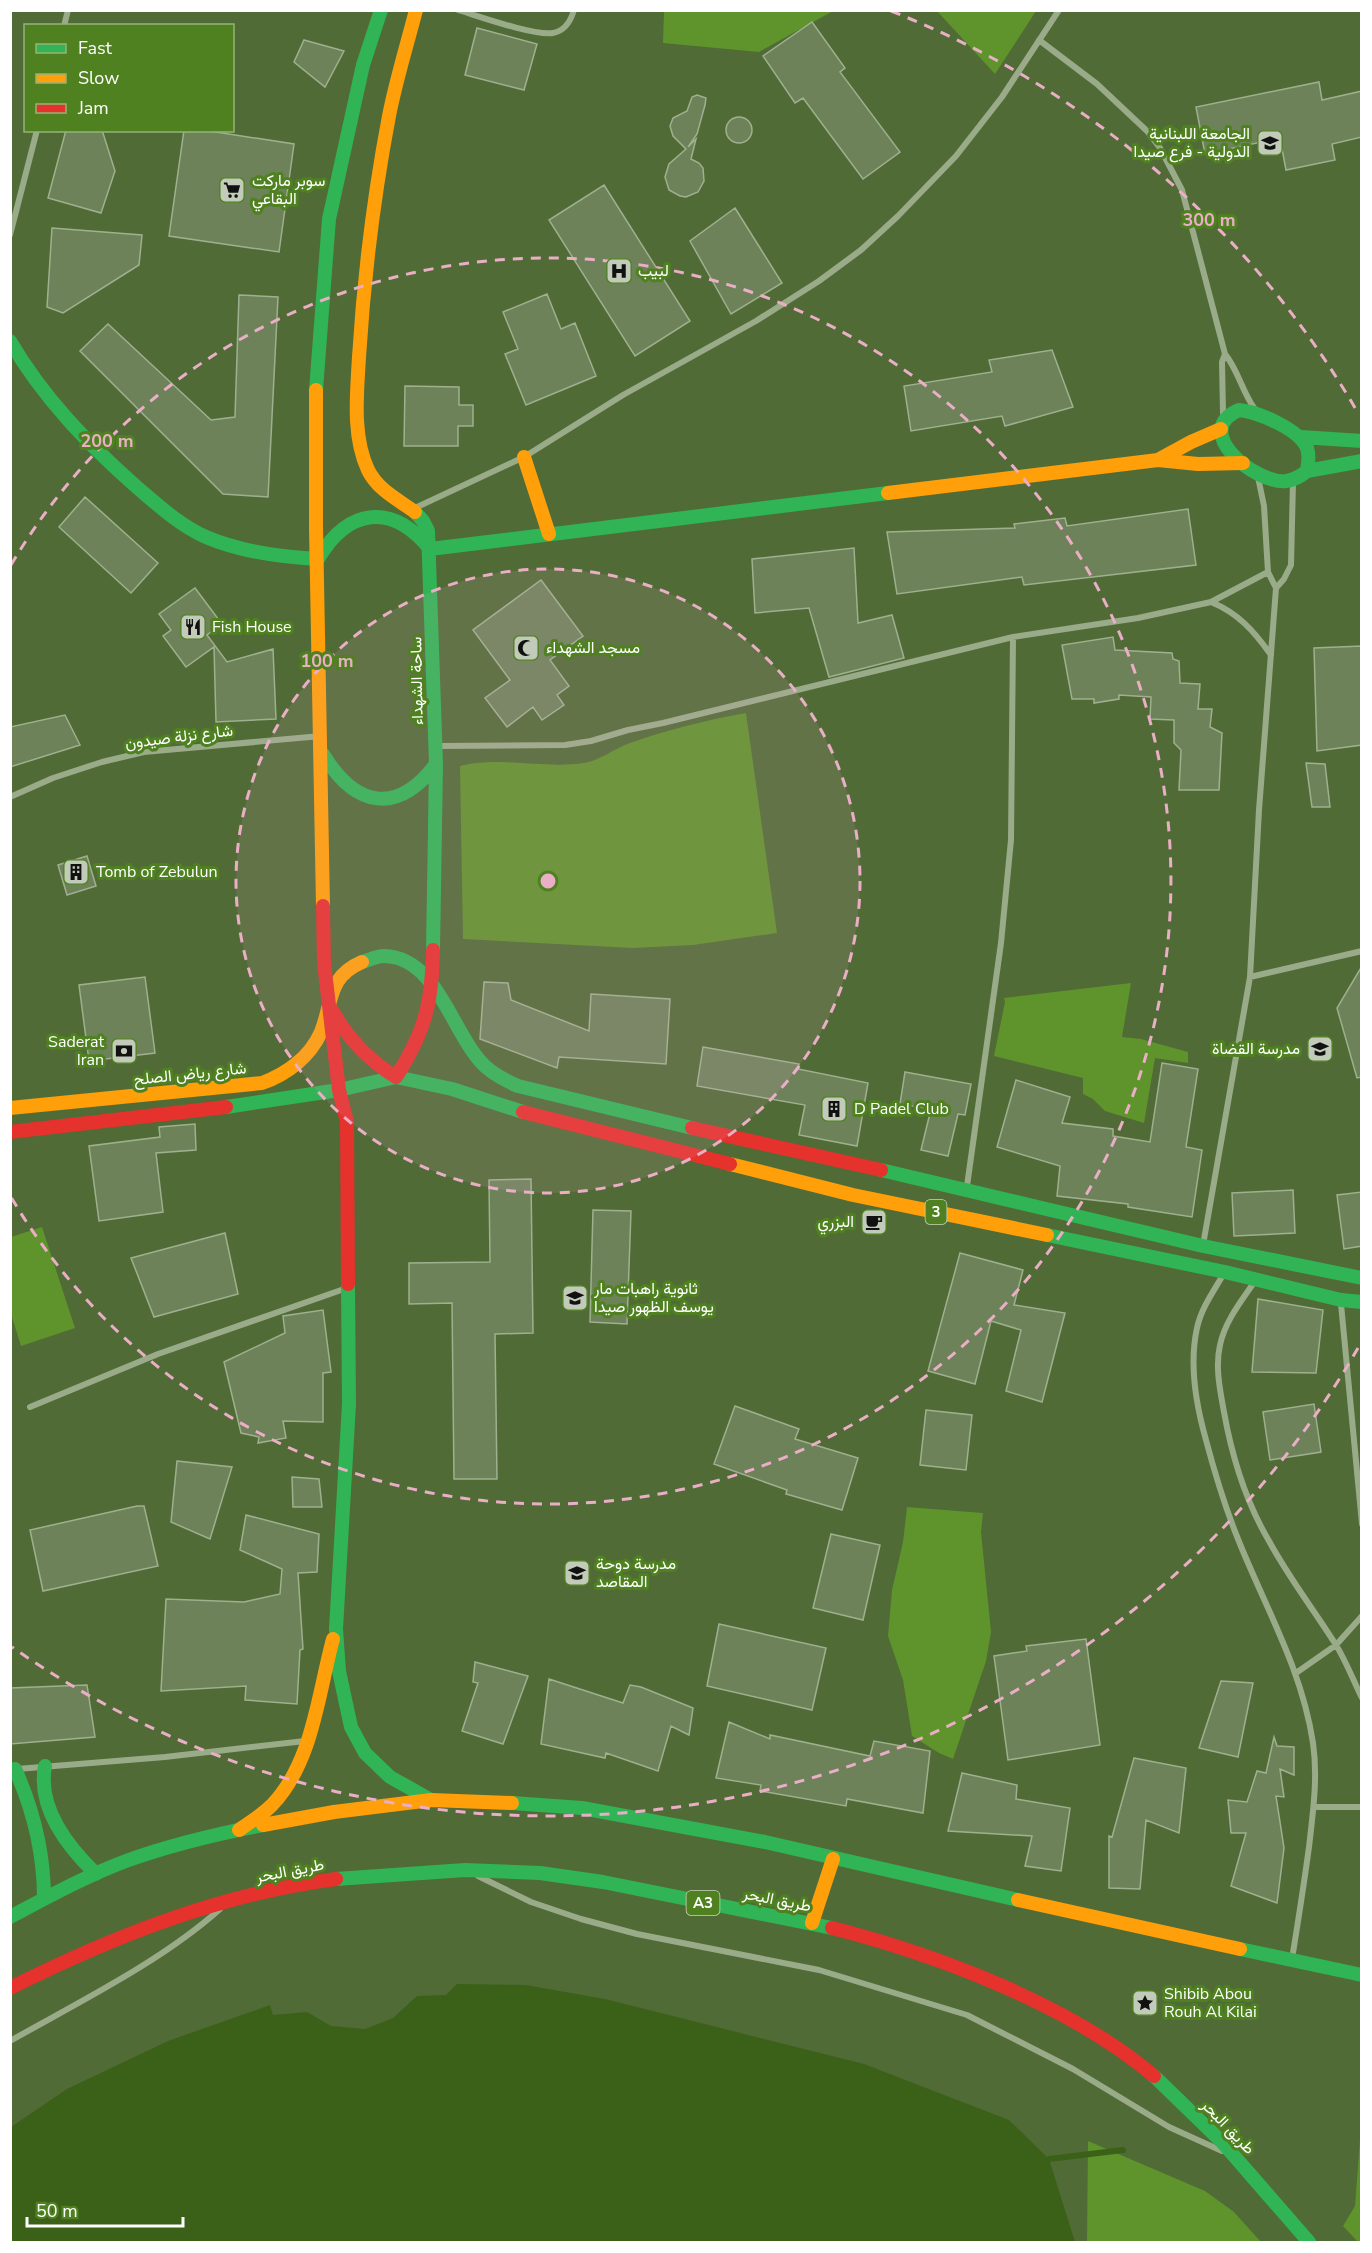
<svg xmlns="http://www.w3.org/2000/svg" width="1372" height="2253" font-family="'Nunito Sans',Vazirmatn,sans-serif">
  <style>
    .green { fill: #5f932c }
    .water { fill: #3b6119 }
    .lines { fill: none; stroke-linecap: round; stroke-linejoin: round }
    .stream { stroke: #3b6119; stroke-width: 6 }
    .building { fill: #6d8259; stroke: #9fb08f; stroke-width: 1.5 }
    .street { stroke: #99ab88; stroke-width: 6 }
    .fast { stroke: #30b455; stroke-width: 14 }
    .slow { stroke: #ff9f0a; stroke-width: 14 }
    .jam { stroke: #e5322d; stroke-width: 14 }
    .ring { fill: none; stroke: #eaaec6; stroke-width: 3; stroke-dasharray: 10 8 }
    .labels { text-anchor: middle; dominant-baseline: central; stroke-width: 6; stroke-linejoin: round; paint-order: stroke }
    .shield { fill: #4f8120; stroke: #cad9bc; stroke-width: 1.5 }
    .shield-label { font-size: 15px; font-weight: bold; fill: #fff }
    .poi-label { font-size: 16px; fill: #fff; stroke: #4f8120; text-anchor: start }
    .street-label { font-size: 16px; fill: #fff; stroke: #4f8120 }
    .centre { fill: #eaaec6; stroke: #4f8120; stroke-width: 3 }
    .ring-label { font-size: 18px; text-anchor: middle; font-weight: bold; fill: #eaaec6; stroke: #4f8120; stroke-width: 6; stroke-linejoin: round; paint-order: stroke }
  </style>
  <rect width="100%" height="100%" fill="#506b36"/>
  <path class="green" d="M664,11H833L759,52L663,43Z
    M937,11H1036L995,74Z
    M746,713L777,933L693,945L633,948L463,939L460,766C499,756 543,769 584,763C599,761 615,748 630,743C667,730 706,720 746,713Z
    M1131,983L1122,1037L1141,1039L1188,1052V1063L1155,1058L1144,1123L1105,1111L1093,1099L1083,1094V1078L994,1056L1005,1002L1004,998Z
    M42,1227L75,1328L21,1346L11,1314V1237Z
    M907,1507L983,1513L981,1532L991,1632L986,1661L953,1759L939,1753L912,1736L903,1680L888,1636L892,1590L903,1542Z
    M1361,2127L1362,2242H1358L1343,2226L1355,2206Z
    M1088,2141L1205,2191L1234,2212L1261,2242H1087Z"/>
  <path class="water" d="M457,1984L526,1985L605,1999L864,2064L1009,2120L1049,2159L1075,2242H11V2127L67,2089L168,2041L270,2005L273,2015L307,2012L331,2026L365,2029L393,2018L417,1996L446,1995Z"/>
  <g class="lines">
    <path class="stream" d="M1049,2159L1123,2150"/>
  </g>
  <path class="building" d="M812,22L845,68L840,72L900,152L863,179L803,98L795,103L763,56Z
    M477,28L537,44L524,90L465,75Z
    M304,40L344,51L325,87L294,62Z
    M1319,82L1322,100L1362,91V137L1332,144L1335,160L1286,170L1280,138L1205,154L1196,107Z
    M697,95L706,98L705,105L697,134L688,147L696,139L691,159L699,163L703,168L704,181L698,192L686,197L680,196L669,190L665,177L669,164L686,149L673,136L670,126L673,118L687,111L692,97Z
    M726 130a13 13 0 1 1 26 0a13 13 0 1 1-26 0Z
    M66,130H102L115,171L101,213L48,198Z
    M184,130H203L294,144L279,252L169,236Z
    M604,185L690,321L635,356L549,220Z
    M735,208L782,283L731,314L690,241Z
    M52,228L142,235L139,265L63,313L47,307Z
    M547,294L561,329L575,323L596,376L526,405L505,354L518,349L503,312Z
    M239,295L278,297L268,497L223,494L80,351L108,324L211,420L235,417Z
    M1052,350L1073,407L1005,426L1002,416L911,431L904,386L992,372L989,360Z
    M405,386L459,387V405H473V426H458V446H404Z
    M85,497L158,563L131,593L59,527Z
    M1188,509L1196,565L1024,585L1022,577L897,594L887,532L1015,528L1014,524L1065,518L1067,526Z
    M854,548L858,623L892,615L904,658L829,677L809,608L755,613L752,559Z
    M541,580L583,636L550,660L569,686L557,695L564,705L542,720L533,707L507,727L485,698L510,680L473,630Z
    M195,588L222,624L207,635L227,662L273,649L276,719L216,722L214,647L186,667L163,636L171,630L159,614Z
    M1113,637L1115,650L1172,653L1173,659L1179,661L1180,683L1200,684L1198,709H1212L1210,727L1222,733L1219,790H1179L1181,750L1174,743V720L1150,719L1151,697L1119,695V699L1094,703V699H1072L1062,645Z
    M1362,646V745L1317,751L1314,648Z
    M65,715L80,745L10,767V727Z
    M1306,763L1325,764L1330,807H1312Z
    M87,856L96,886L67,895L58,865Z
    M1362,966V1077L1357,1078L1337,1008Z
    M145,977L155,1053L89,1061L79,985Z
    M484,982L508,983L511,1000L589,1031L591,994L670,999L666,1064L559,1057L557,1068L480,1039Z
    M703,1047L799,1064L798,1069L868,1083L857,1146L799,1135L805,1105L697,1086Z
    M1162,1063L1198,1069L1186,1147L1202,1150L1192,1217L1128,1207V1204L1057,1196L1060,1166L997,1147L1016,1080L1070,1097L1062,1123L1113,1129V1136L1150,1142Z
    M905,1072L971,1084L965,1115L958,1114L948,1156L921,1150L931,1109L900,1104Z
    M195,1124L196,1150L156,1153L163,1212L99,1221L89,1146L160,1137L159,1127Z
    M531,1179L533,1333L495,1334L497,1479H454L452,1303L409,1304V1263L490,1262L489,1180Z
    M1293,1190L1295,1233L1234,1236L1232,1193Z
    M1362,1192V1246L1344,1249L1337,1195Z
    M593,1210L631,1211L627,1324L590,1322Z
    M225,1233L238,1294L154,1317L131,1258Z
    M960,1253L1023,1270L1014,1305L1065,1313L1042,1402L1006,1391L1021,1330L991,1321L975,1384L928,1371Z
    M1258,1299L1323,1310L1316,1373L1252,1372Z
    M323,1310L331,1372L323,1373V1422L283,1421L286,1438L258,1443L259,1437L241,1433L224,1362L285,1333L283,1316Z
    M1314,1404L1321,1452L1270,1460L1263,1412Z
    M735,1406L799,1429L795,1439L858,1458L842,1510L786,1494L787,1490L714,1464Z
    M926,1410L972,1415L966,1470L920,1465Z
    M177,1461L232,1467L210,1539L171,1522Z
    M292,1477L319,1479L322,1507H293Z
    M137,1506H144L158,1566L43,1591L30,1530Z
    M246,1515L319,1534L317,1572L298,1573L303,1649L300,1650L297,1704L245,1700L246,1686L161,1691L166,1599L244,1602L280,1594L282,1569L240,1550Z
    M831,1534L880,1545L863,1620L813,1608Z
    M719,1624L826,1648L812,1710L707,1686Z
    M1086,1639L1100,1745L1008,1760L994,1656L1027,1651L1026,1646Z
    M475,1662L528,1676L503,1744L462,1731L478,1683L473,1682Z
    M549,1679L623,1703L630,1685L641,1687L693,1708L689,1735L671,1726L658,1771L606,1753L605,1758L541,1744Z
    M1221,1681L1253,1683L1238,1757L1199,1748Z
    M87,1685L95,1737L10,1744V1688Z
    M729,1722L770,1739V1735L870,1756L874,1741L930,1751L923,1813L847,1799L846,1806L760,1791L761,1785L716,1778Z
    M1274,1737L1277,1746L1294,1747V1775L1280,1769L1284,1797L1276,1796L1284,1848L1277,1903L1231,1886L1246,1833H1231L1228,1800L1247,1802L1257,1771L1266,1773Z
    M1134,1758L1186,1768L1179,1833L1146,1820L1140,1889L1109,1888V1836L1112,1837Z
    M962,1773L1017,1785L1016,1799L1070,1808L1061,1871L1025,1866L1032,1836L948,1831Z"/>
  <g class="lines">
    <path class="street" d="M458,10C478,16 534,36 553,33C565,31 571,20 574,10
      M64,26L68,10
      M1039,40L1097,84L1147,131L1160,148L1182,190L1225,354C1238,370 1242,391 1254,408
      M10,235L37,130
      M1223,413L1222,362L1225,354
      M415,508L524,457L623,395L756,321L819,281L861,250L898,216L956,156L1002,97L1059,10
      M1276,588L1284,579L1291,565L1293,482
      M1211,602C1238,613 1254,631 1271,655
      M439,746L565,745L591,741L628,730L663,723L1013,637L1138,618L1211,602L1268,572
      M10,797L53,778L102,762L144,752L321,736
      M1250,977L1362,951
      M967,1186L1001,943L1011,840L1013,637
      M1203,1245L1250,977L1259,810L1276,588L1268,572L1264,506L1258,477
      M1223,1275C1213,1292 1201,1309 1197,1328C1189,1364 1196,1405 1206,1440C1215,1474 1225,1507 1238,1539C1265,1607 1302,1669 1313,1743C1318,1777 1313,1812 1309,1847C1304,1884 1298,1922 1292,1959
      M1255,1281C1242,1300 1225,1321 1220,1345C1215,1367 1220,1390 1224,1412C1232,1457 1246,1502 1269,1541C1289,1578 1314,1610 1336,1645C1346,1661 1353,1680 1362,1698
      M1341,1304L1362,1524
      M30,1407L158,1354L347,1288
      M1296,1673L1336,1645L1362,1616
      M17,1769L165,1757L305,1741
      M1314,1807H1362
      M478,1876L531,1902L581,1919L637,1934L819,1970L967,2015L1073,2069L1169,2127L1222,2151
      M10,2041C79,2002 162,1961 220,1909"/>
    <path class="fast" d="M10,341C44,399 89,445 139,489C160,507 181,526 206,537C241,552 280,557 318,559
      M316,390L329,219L363,65L381,10
      M1239,410C1258,412 1299,429 1307,448C1310,456 1308,463 1307,471C1301,476 1294,480 1286,481C1255,484 1190,431 1239,410Z
      M1301,437L1362,441
      M1307,471L1362,461
      M415,512L423,521L428,531L436,764L433,950
      M430,549L888,493
      M318,559C348,508 392,502 430,549
      M323,754C355,807 397,816 436,764
      M362,962C369,960 377,956 384,956C436,957 451,1029 480,1061C490,1073 504,1080 518,1086L692,1128
      M226,1107L339,1090L396,1077L452,1089L523,1112
      M881,1170L1203,1246L1362,1278
      M1047,1235L1225,1272L1341,1300L1362,1302
      M348,1284L349,1404L336,1629L339,1671L351,1727L365,1753L390,1777L431,1800
      M45,1766C37,1808 68,1847 96,1874
      M15,1769C34,1811 44,1853 44,1899
      M512,1803L582,1808L765,1842L1018,1900
      M336,1879L465,1870L540,1873L603,1882L832,1928
      M10,1917C48,1897 86,1876 126,1861C170,1845 216,1834 263,1825
      M1240,1949L1362,1975
      M1154,2076L1222,2142L1309,2242"/>
    <path class="slow" d="M316,390V527L323,906
      M524,457L549,534
      M1158,460L1191,442L1221,429
      M888,493L1158,460L1198,464L1243,463
      M415,512C397,499 378,490 368,470C352,436 357,393 359,357C364,276 374,195 389,116C396,80 407,45 416,10
      M10,1108L262,1083C287,1074 310,1057 321,1032C333,1002 327,977 362,962
      M730,1164L853,1195L1047,1235
      M263,1825L334,1812L431,1800L512,1803
      M239,1830C250,1822 262,1815 272,1805C313,1762 318,1694 333,1639
      M1018,1900L1240,1949
      M812,1923L833,1859"/>
    <path class="jam" d="M323,906L324,963L339,1090L347,1122L348,1284
      M332,1010C348,1039 368,1060 396,1077C425,1032 432,1003 433,950
      M523,1112L730,1164
      M692,1128L881,1170
      M10,1132L226,1107
      M832,1928C938,1955 1070,2005 1154,2076
      M10,1988C114,1936 220,1894 336,1879"/>
  </g>
  <circle cx="548" cy="881" r="312" fill="#eaaec6" fill-opacity=".12"/>
  <g class="ring">
    <circle cx="548" cy="881" r="312"/>
    <path d="M11 565A623 623 0 1 1 11 1197"/>
    <path d="M1358 1348A935 935 0 0 1 12 1647M891 11A935 935 0 0 1 1358 413"/>
  </g>
  <defs>
    <g id="university-square" transform="scale(1.35)"><rect x="-9" y="-9" width="18" height="18" rx="4" fill="#c2cbb9" stroke="#4f8120"/><path d="M0-5L7-2L0 1L-7-2ZM-4 1L0 2.5L4 1V4Q0 6-4 4Z" fill="#111"/></g>
    <g id="supermarket-square" transform="scale(1.35)"><rect x="-9" y="-9" width="18" height="18" rx="4" fill="#c2cbb9" stroke="#4f8120"/><path d="M-6-5.5h2.5l.6 2H6L4.5 2H-2.5L-4.4-4H-6ZM-1.5 3.2a1.3 1.3 0 1 0 .1 0ZM3 3.2a1.3 1.3 0 1 0 .1 0Z" fill="#111"/></g>
    <g id="hospital-square" transform="scale(1.35)"><rect x="-9" y="-9" width="18" height="18" rx="4" fill="#c2cbb9" stroke="#4f8120"/><path d="M-5-5h3v3.5h4V-5h3V5h-3V1.5h-4V5h-3Z" fill="#111"/></g>
    <g id="restaurant-square" transform="scale(1.35)"><rect x="-9" y="-9" width="18" height="18" rx="4" fill="#c2cbb9" stroke="#4f8120"/><path d="M-5-6h1v4h1v-4h1v4h1v-4h1v5L-1.5 .5V6h-2V.5L-5-1ZM5-6V6H3V1.5H1.5Q1.5-4 5-6Z" fill="#111"/></g>
    <g id="mosque-square" transform="scale(1.35)"><rect x="-9" y="-9" width="18" height="18" rx="4" fill="#c2cbb9" stroke="#4f8120"/><path d="M3.5-4.9A6 6 0 1 0 3.5 4.9A5 5 0 1 1 3.5-4.9Z" fill="#111"/></g>
    <g id="building-square" transform="scale(1.35)"><rect x="-9" y="-9" width="18" height="18" rx="4" fill="#c2cbb9" stroke="#4f8120"/><path d="M-4-6H4V6H1V3H-1V6H-4ZM-2.5-4.3h1.7v1.8h-1.7ZM.8-4.3h1.7v1.8H.8ZM-2.5-1h1.7V.8h-1.7ZM.8-1h1.7V.8H.8Z" fill="#111"/></g>
    <g id="school-square" transform="scale(1.35)"><rect x="-9" y="-9" width="18" height="18" rx="4" fill="#c2cbb9" stroke="#4f8120"/><path d="M0-5L7-2L0 1L-7-2ZM-4 1L0 2.5L4 1V4Q0 6-4 4Z" fill="#111"/></g>
    <g id="bank-square" transform="scale(1.35)"><rect x="-9" y="-9" width="18" height="18" rx="4" fill="#c2cbb9" stroke="#4f8120"/><path d="M-6-4H6V4H-6ZM0-2.3a2.3 2.3 0 1 0 0 4.6a2.3 2.3 0 1 0 0-4.6Z" fill="#111"/></g>
    <g id="cafe-square" transform="scale(1.35)"><rect x="-9" y="-9" width="18" height="18" rx="4" fill="#c2cbb9" stroke="#4f8120"/><path d="M-5.5-4.5H6V0H3Q3 3.5 0 3.5H-2.5Q-5.5 3.5-5.5 0ZM3-3.2v2h1.7v-2ZM-6 4.5H4V6H-6Z" fill="#111"/></g>
    <g id="sight-square" transform="scale(1.35)"><rect x="-9" y="-9" width="18" height="18" rx="4" fill="#c2cbb9" stroke="#4f8120"/><path d="M0-6L1.8-2.2L6-1.7L2.9 1.2L3.7 5.4L0 3.3L-3.7 5.4L-2.9 1.2L-6-1.7L-1.8-2.2Z" fill="#111"/></g>
  </defs>
  <g fill-rule="evenodd">
    <use href="#university-square" x="1270" y="143"/>
    <use href="#supermarket-square" x="232" y="190"/>
    <use href="#hospital-square" x="619" y="271"/>
    <use href="#restaurant-square" x="193" y="627"/>
    <use href="#mosque-square" x="526" y="648"/>
    <use href="#building-square" x="76" y="872"/>
    <use href="#school-square" x="1320" y="1049"/>
    <use href="#bank-square" x="124" y="1051"/>
    <use href="#building-square" x="834" y="1109"/>
    <use href="#cafe-square" x="874" y="1222"/>
    <use href="#school-square" x="575" y="1298"/>
    <use href="#school-square" x="577" y="1573"/>
    <use href="#sight-square" x="1145" y="2003"/>
  </g>
  <g class="labels">
    <g class="shield">
      <rect x="925.5" y="1200" width="21" height="24" rx="4.5"/>
      <rect x="686.5" y="1891" width="33" height="24" rx="4.5"/>
    </g>
    <g class="shield-label">
      <text x="936" y="1212">3</text>
      <text x="703" y="1903">A3</text>
    </g>
    <g class="poi-label">
      <text x="1250" y="134" text-anchor="end">الجامعة اللبنانية<tspan x="1250" dy="18">الدولية - فرع صيدا</tspan></text>
      <text x="252" y="181">سوبر ماركت<tspan x="252" dy="18">البقاعي</tspan></text>
      <text x="638" y="271">لبيب</text>
      <text x="212" y="627">Fish House</text>
      <text x="546" y="648">مسجد الشهداء</text>
      <text x="96" y="872">Tomb of Zebulun</text>
      <text x="104" y="1042" text-anchor="end">Saderat<tspan x="104" dy="18">Iran</tspan></text>
      <text x="1300" y="1049" text-anchor="end">مدرسة القضاة</text>
      <text x="854" y="1109">D Padel Club</text>
      <text x="854" y="1222" text-anchor="end">البزري</text>
      <text x="594" y="1289">ثانوية راهبات مار<tspan x="594" dy="18">يوسف الظهور صيدا</tspan></text>
      <text x="596" y="1564">مدرسة دوحة<tspan x="596" dy="18">المقاصد</tspan></text>
      <text x="1164" y="1994">Shibib Abou<tspan x="1164" dy="18">Rouh Al Kilai</tspan></text>
    </g>
    <g class="street-label">
      <text transform="translate(417 681) rotate(-91)">ساحة الشهداء</text>
      <text transform="translate(179 737) rotate(-7)">شارع نزلة صيدون</text>
      <text transform="translate(190 1074) rotate(-6)">شارع رياض الصلح</text>
      <text transform="translate(290 1871) rotate(-11)">طريق البحر</text>
      <text transform="translate(777 1900) rotate(11)">طريق البحر</text>
      <text transform="translate(1228 2127) rotate(46)">طريق البحر</text>
    </g>
  </g>
  <circle cx="548" cy="881" r="9" class="centre"/>
  <g class="ring-label">
    <text x="1209" y="226">300 m</text>
    <text x="107" y="447">200 m</text>
    <text x="327" y="667">100 m</text>
  </g>
  <rect width="1372" height="2253" fill="none" stroke="#ffffff" stroke-width="24"/>
  <rect x="24" y="24" width="210" height="108" fill="#4f8120" stroke="#95b379" stroke-width="1.5"/>
  <rect x="36" y="44" width="30" height="9" fill="#30b455" stroke="#95b379" stroke-width="1.5"/>
  <text x="78" y="54" font-size="18" fill="#ffffff">Fast</text>
  <rect x="36" y="74" width="30" height="9" fill="#ff9f0a" stroke="#95b379" stroke-width="1.5"/>
  <text x="78" y="84" font-size="18" fill="#ffffff">Slow</text>
  <rect x="36" y="104" width="30" height="9" fill="#e5322d" stroke="#95b379" stroke-width="1.5"/>
  <text x="78" y="114" font-size="18" fill="#ffffff">Jam</text>
  <path d="M27 2217v9h156v-9" fill="none" stroke="#ffffff" stroke-width="3"/>
  <text x="36" y="2217" font-size="18" fill="#ffffff" stroke="#4f8120" stroke-width="4.5" paint-order="stroke">50 m</text>
</svg>
